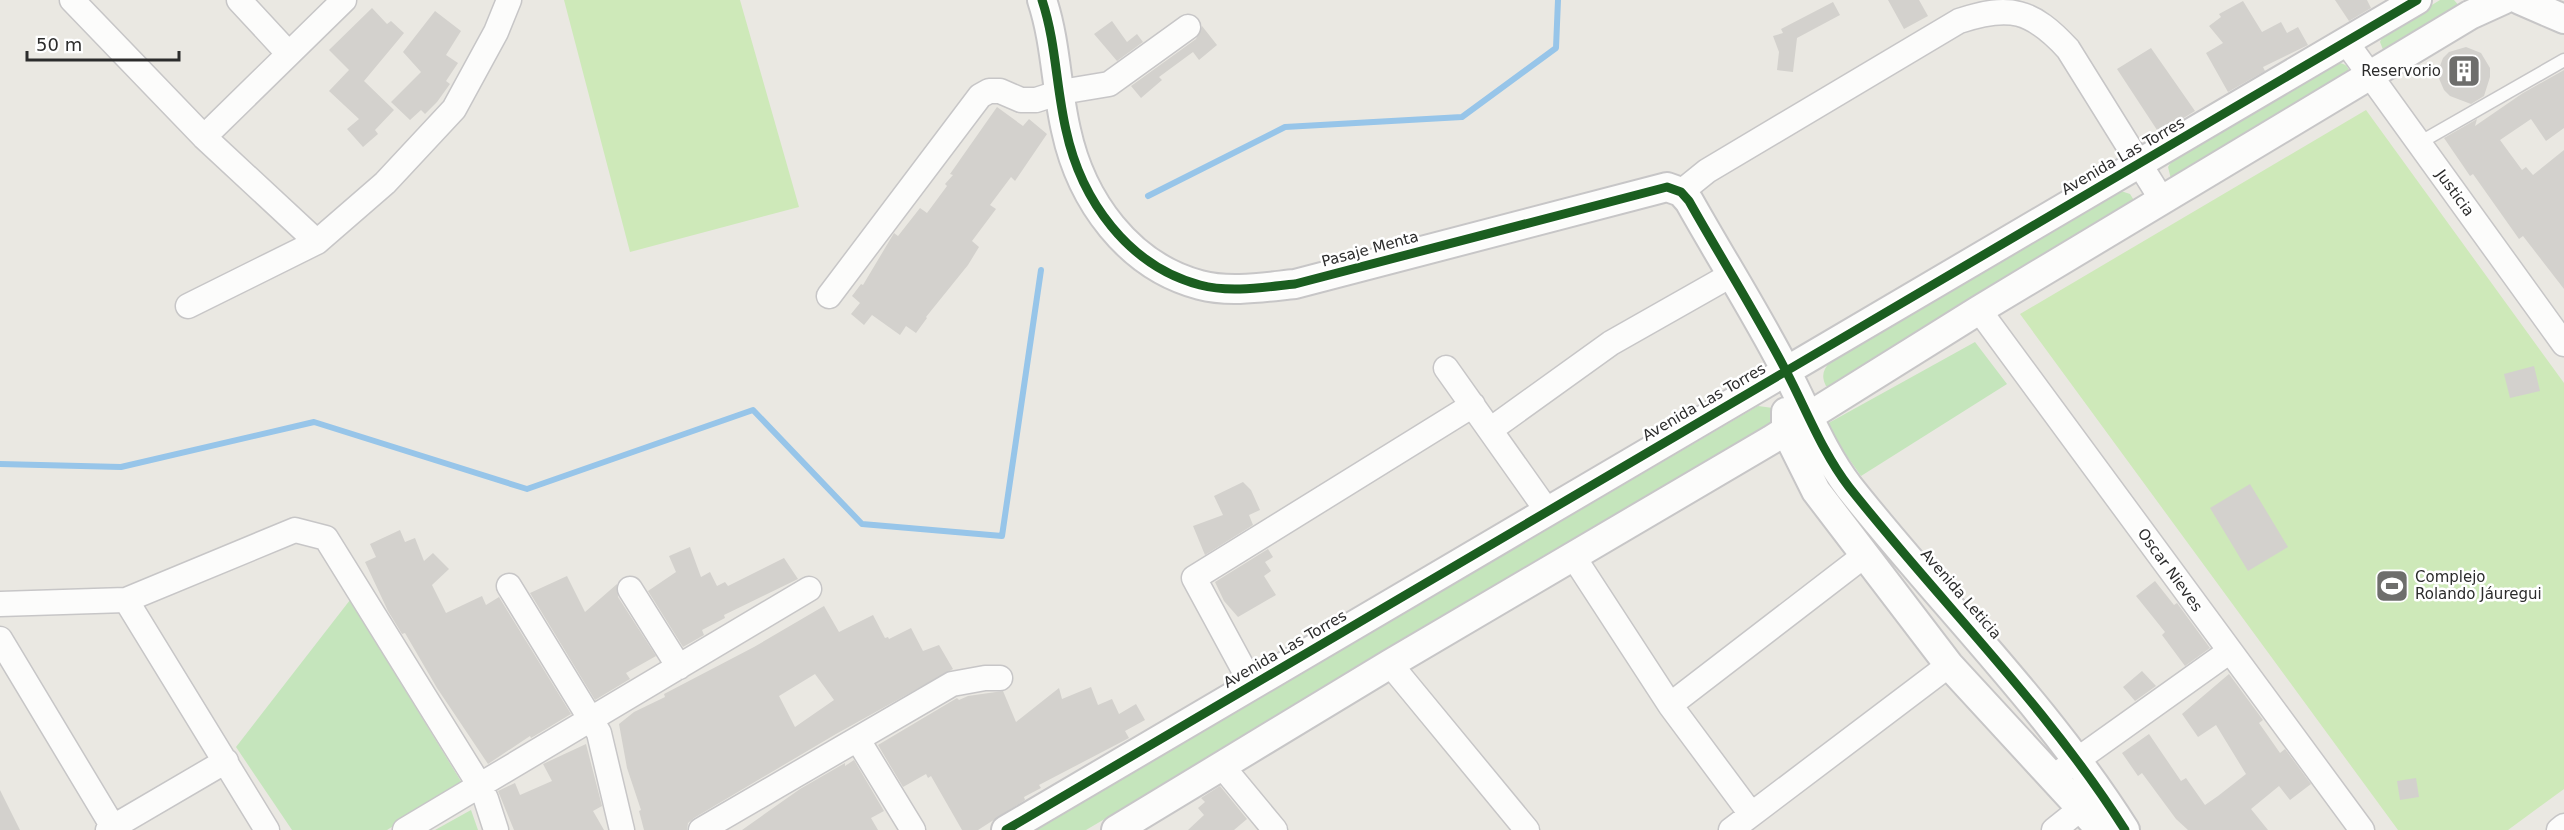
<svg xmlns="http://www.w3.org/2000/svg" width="2564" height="830" font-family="'DejaVu Sans',sans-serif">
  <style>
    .green { fill: #c5e5bc }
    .pitch { fill: #cee9b9 }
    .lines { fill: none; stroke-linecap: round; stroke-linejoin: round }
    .stream { stroke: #97c5e9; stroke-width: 6 }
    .building { fill: #d3d1cd; fill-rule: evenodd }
    .service-casing { stroke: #c7c6c7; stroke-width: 15 }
    .minor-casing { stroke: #c7c6c7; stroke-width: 27 }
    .tertiary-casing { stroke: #c7c6c7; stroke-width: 32 }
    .service { stroke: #fcfcfb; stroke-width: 12 }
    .minor { stroke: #fcfcfb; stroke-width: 24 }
    .tertiary { stroke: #fcfcfb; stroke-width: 28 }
    .cycleway-casing { stroke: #fff; stroke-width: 13 }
    .cycleway { stroke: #1b5e20; stroke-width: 9 }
    .labels { text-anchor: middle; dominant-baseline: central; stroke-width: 5; stroke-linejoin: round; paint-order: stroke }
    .poi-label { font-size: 15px; fill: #2c2c2c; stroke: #fff; text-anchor: end }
    .street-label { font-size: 15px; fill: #2c2c2c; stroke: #fff }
  </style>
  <rect width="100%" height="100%" fill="#eae8e2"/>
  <path class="green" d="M2440,0H2454L2460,7L2384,52L2380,42L2383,35Z
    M2340,63C2347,65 2349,67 2349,75L2171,179L2168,167L2173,159L2332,65Z
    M2121,191L2130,194L2135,202L1833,388L1826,386C1821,376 1823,370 1830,362Z
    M1975,342L2007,384L1861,476L1825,425Z
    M1758,406L1773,408L1778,418L1774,425L1086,830H1033Z
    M350,600L462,783L387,830H292L236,747Z
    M471,810L478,830H435Z"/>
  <path class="pitch" d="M564,0H740L799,207L630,252Z
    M2366,110L2564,383V789L2508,830H2398L2020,314Z"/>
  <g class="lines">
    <path class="stream" d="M1148,196L1285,127L1462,117L1556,48L1558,0
      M0,464L121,467L314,422L527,489L753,410L862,524L1002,536L1041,270"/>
  </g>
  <path class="building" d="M1888,0H1919L1928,16L1904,29Z
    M2335,0H2367L2371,8L2349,21Z
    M2243,1L2262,32L2281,22L2287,33L2298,27L2308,45L2263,67L2265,71L2228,92L2206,53L2223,43L2209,26L2221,17L2219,14Z
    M1833,2L1840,15L1797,38L1793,72L1777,70L1779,52L1773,36L1783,33L1781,29Z
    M372,8L387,24L391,21L404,33L364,81L394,110L375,130L378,134L363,147L347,129L359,119L329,91L349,70L329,50Z
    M435,11L461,31L446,55L458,63L446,81L450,84L437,102L425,114L421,110L410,120L391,102L421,72L403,52Z
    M1112,21L1127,42L1137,34L1143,42L1117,61L1094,34Z
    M1202,26L1217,45L1199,60L1193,52L1159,77L1162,80L1141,98L1131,86L1196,39Z
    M2466,47L2481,53L2490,68V77L2484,96L2471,104L2450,96L2444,90L2437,74L2443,58L2449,52Z
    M2151,48L2195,111L2159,133L2117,69Z
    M2564,70V128L2546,141L2531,119L2500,140L2522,170L2526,167L2533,175L2564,150V289L2523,236L2519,239L2473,174L2470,176L2444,138L2477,119L2475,126L2523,93Z
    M997,107L1023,126L1029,119L1047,134L1015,181L1011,177L990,205L996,209L972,241L979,247L968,265L926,317L927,318L916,333L906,326L900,335L872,315L864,325L851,314L860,303L852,296L861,284L863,285L894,233L898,236L920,208L927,213L947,186L945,184L953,175L950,174Z
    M2534,366L2540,391L2510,398L2504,374Z
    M1243,482L1251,490L1260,510L1249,515L1253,525L1205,555L1193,526L1223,515L1214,496Z
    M2250,484L2288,547L2248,571L2210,508Z
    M400,530L405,542L415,538L424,561L433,553L449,569L432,585L446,613L482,596L486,605L499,597L571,714L531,738L530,736L488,764L437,688L405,633L402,634L388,611L365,562L376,557L370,544Z
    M690,547L701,577L710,572L717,586L725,582L728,586L784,558L798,579L724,615L725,618L702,630L704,635L683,647L648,591L676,572L669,556Z
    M1268,549L1273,557L1265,562L1271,571L1264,576L1276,595L1238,617L1224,601L1215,582Z
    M567,576L585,612L617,584L618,597L656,656L626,673L630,679L595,700L530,593Z
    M2155,581L2174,605L2177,603L2210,648L2185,666L2162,635L2165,632L2136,596Z
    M824,606L839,632L873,615L885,638L888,637L889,639L911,628L923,651L939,645L953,669L836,734L694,818L688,823L687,830H644L639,811L641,810L627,768L619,724L634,712L665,697L664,694L754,647ZM815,674L834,700L795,727L779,696Z
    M2142,671L2156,686L2135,701L2123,687Z
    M2229,674L2263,720L2259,723L2280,753L2285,749L2311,784L2290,800L2279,786L2251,809L2268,830H2188L2176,819L2142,773L2138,776L2122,753L2149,734L2181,781L2186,778L2205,805L2218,796L2246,774L2216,725L2198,737L2182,714Z
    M1091,687L1098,705L1112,699L1119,714L1136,704L1145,720L1125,731L1129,738L1039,785L1041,788L1024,797L1025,800L978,830H962L931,776L928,778L926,774L903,787L878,745L957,698L959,700L968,696L1003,691L1016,722L1059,688L1062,699Z
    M586,744L602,806L593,811L604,830H514L498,791L515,783L520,795L552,781L543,764Z
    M854,760L884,811L871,818L878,830H742L800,789L845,763V766Z
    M2416,778L2419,797L2400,800L2397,781Z
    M1220,786L1247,819L1234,830H1188L1204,815L1198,808L1205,802L1201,798Z
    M0,790L20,830H0Z"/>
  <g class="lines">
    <g class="service-casing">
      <path id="service" d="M2419,143L2564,60"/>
    </g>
    <g class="minor-casing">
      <path id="minor" d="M72,0L204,137L317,242
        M239,0L288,53
        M2346,42L2564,344
        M204,137L344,0
        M1681,192L1707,171L1959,21C2010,4 2032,10 2068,49L2162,200
        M829,296L980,96L989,91H1000L1021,100H1036L1061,92L1109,84L1188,27
        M188,306L317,242L385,183L454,109L496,32L509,0
        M1979,310L2362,830
        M1446,368L1548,512
        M1490,430L1611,343L1731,275
        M1573,556L1670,705L1751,814
        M509,586L599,733L622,830
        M630,589L679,667
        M126,600L267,830
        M0,604L126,600L295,530L326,538L480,786L486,799L496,830
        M0,639L113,827
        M1390,664L1527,830
        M1252,685L1194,578L1473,405
        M1670,705L1865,555
        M858,740L913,830
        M1222,766L1275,830
        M2063,770L2230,651
        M108,830L226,761
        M405,830L809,589
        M701,830L952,684L985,678H1000
        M1731,830L1949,665
        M2054,830L2094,798
        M2559,830L2564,826"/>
    </g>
    <g class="tertiary-casing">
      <path id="tertiary" d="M1042,0C1056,42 1056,87 1066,130C1081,200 1128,266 1200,285C1230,293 1265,287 1295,284L1667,187L1681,192L1689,201C1721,258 1756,313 1786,371C1806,409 1822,452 1849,487C1940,602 2046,705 2125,830
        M2520,0L2564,19
        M1786,412V431L1816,491L1949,665L2101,830
        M1006,830L2417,0
        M1116,830L1390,664L1771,440L1979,310L2470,15L2503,0"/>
    </g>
    <use href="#service" class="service"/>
    <use href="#minor" class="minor"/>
    <use href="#tertiary" class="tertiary"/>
    <g class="cycleway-casing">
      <path id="cycleway" d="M1042,0C1056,42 1056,87 1066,130C1081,200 1128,266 1200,285C1230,293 1265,287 1295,284L1667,187L1681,192L1689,201C1721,258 1756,313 1786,371C1806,409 1822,452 1849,487C1940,602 2046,705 2125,830
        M1006,830L2417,0"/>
    </g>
    <use href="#cycleway" class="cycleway"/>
  </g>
  <defs>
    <g id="building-square" transform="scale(1.725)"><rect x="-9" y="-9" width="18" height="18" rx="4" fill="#6e6e6c" stroke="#fff"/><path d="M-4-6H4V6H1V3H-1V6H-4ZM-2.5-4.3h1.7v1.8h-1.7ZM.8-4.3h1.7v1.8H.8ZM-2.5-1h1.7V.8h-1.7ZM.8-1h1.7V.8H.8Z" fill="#fff"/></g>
    <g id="stadium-square" transform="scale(1.725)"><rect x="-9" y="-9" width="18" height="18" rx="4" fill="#6e6e6c" stroke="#fff"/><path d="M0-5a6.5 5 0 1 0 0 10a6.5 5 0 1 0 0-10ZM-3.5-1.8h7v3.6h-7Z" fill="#fff"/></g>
  </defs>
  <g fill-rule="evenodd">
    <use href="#building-square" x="2464" y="71"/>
    <use href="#stadium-square" x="2392" y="586"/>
  </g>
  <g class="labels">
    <g class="poi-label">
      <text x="2441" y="71">Reservorio</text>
      <text x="2415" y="577" text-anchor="start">Complejo<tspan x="2415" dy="17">Rolando Jáuregui</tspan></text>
    </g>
    <g class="street-label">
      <text transform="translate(2123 156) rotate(-30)">Avenida Las Torres</text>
      <text transform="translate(2455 193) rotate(54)">Justicia</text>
      <text transform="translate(1370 249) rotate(-15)">Pasaje Menta</text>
      <text transform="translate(1704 402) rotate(-30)">Avenida Las Torres</text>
      <text transform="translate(2170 570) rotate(54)">Oscar Nieves</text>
      <text transform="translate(1961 594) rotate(49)">Avenida Leticia</text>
      <text transform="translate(1285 649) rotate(-30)">Avenida Las Torres</text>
    </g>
  </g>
  <path d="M27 51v9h152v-9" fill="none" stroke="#2c2c2c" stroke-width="3"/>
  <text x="36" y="51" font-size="18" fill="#2c2c2c" stroke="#ffffff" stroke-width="4.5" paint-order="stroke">50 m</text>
</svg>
